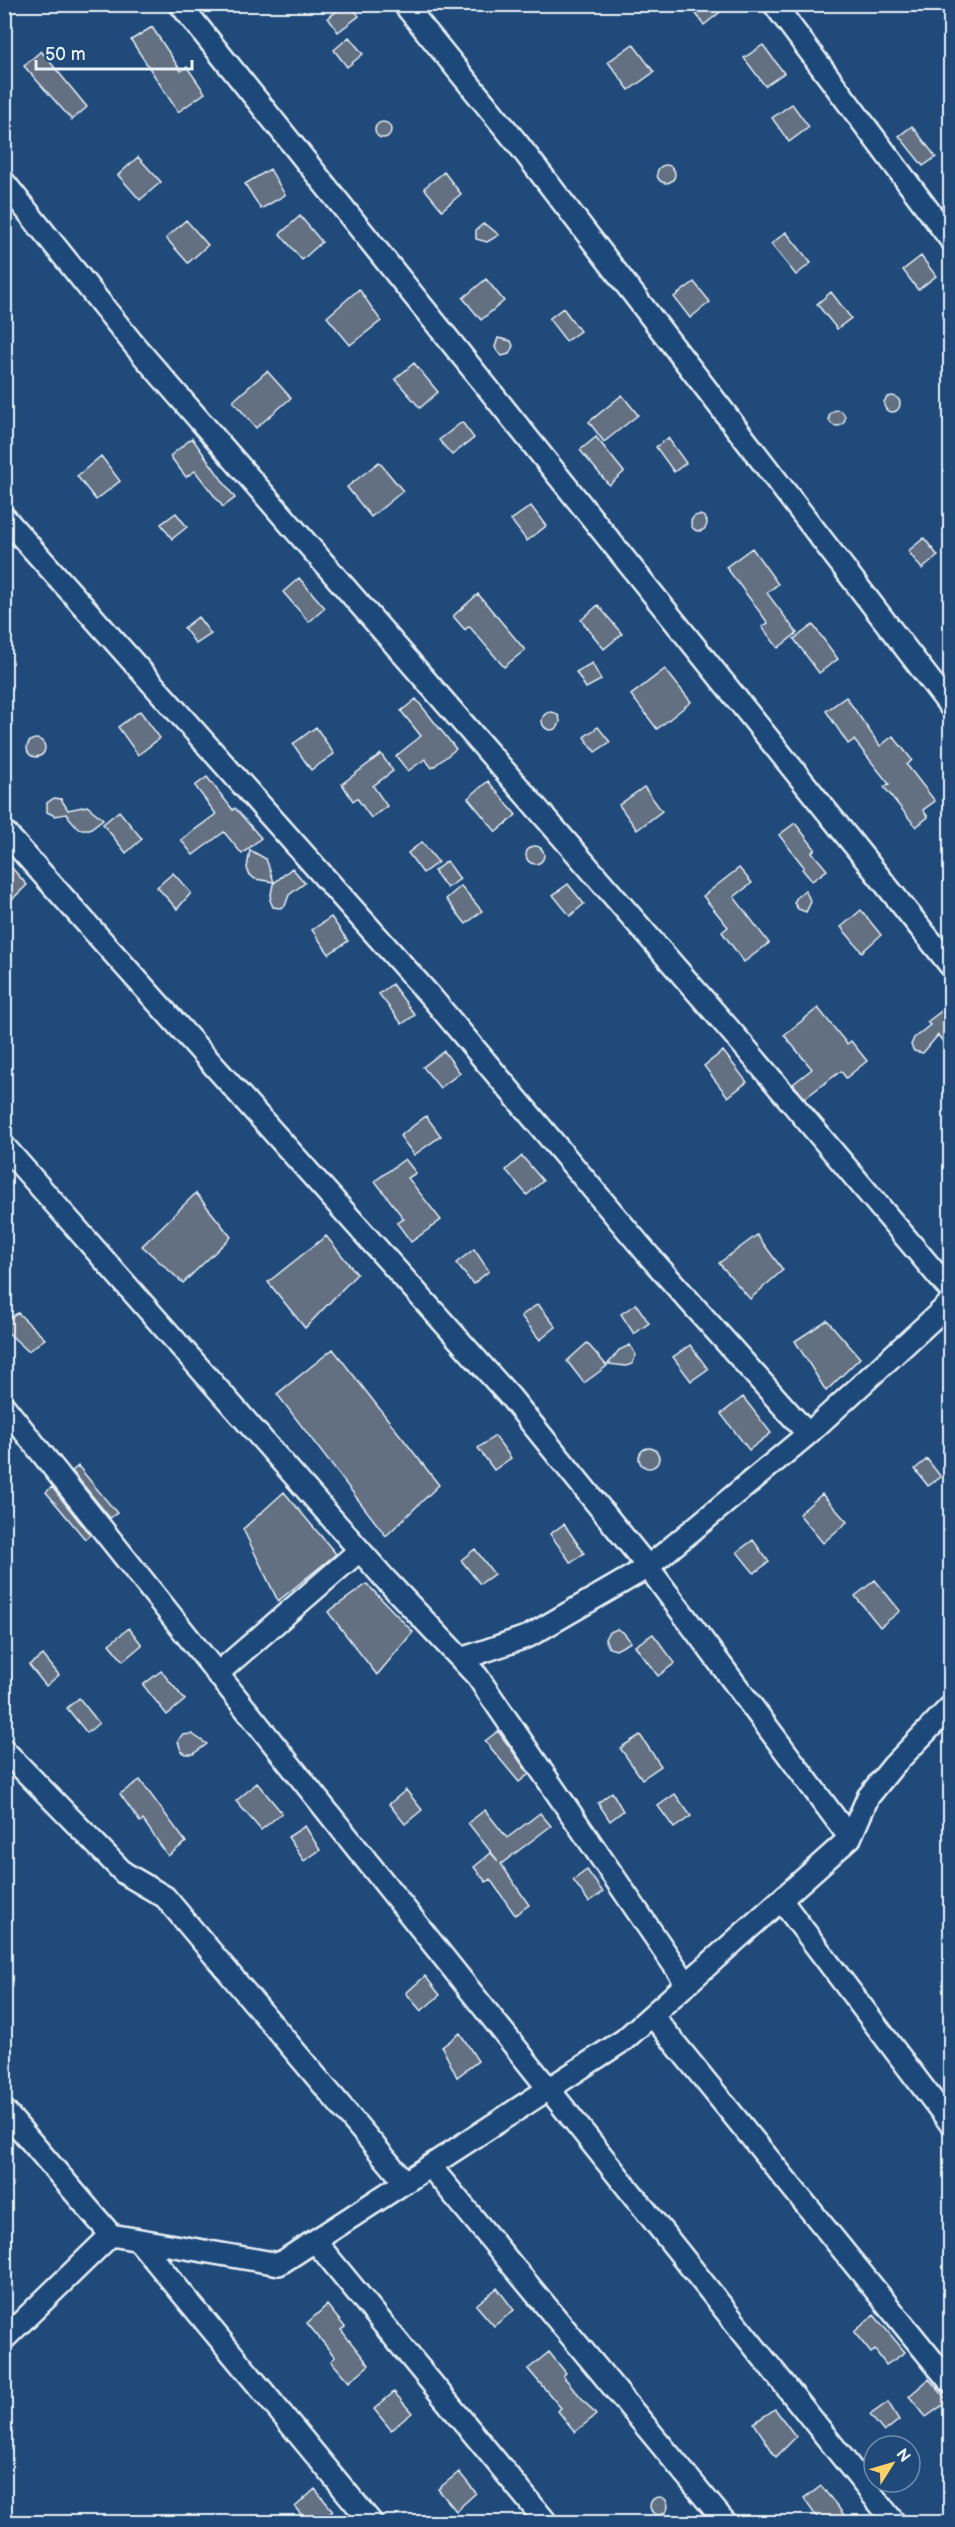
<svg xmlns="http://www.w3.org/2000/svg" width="955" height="2527" font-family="'Balsamiq Sans',sans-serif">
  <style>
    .building { fill: #637082; stroke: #e8f1f8; stroke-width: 1.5 }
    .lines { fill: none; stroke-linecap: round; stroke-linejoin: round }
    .minor-casing { stroke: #e8f1f8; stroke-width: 26 }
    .minor { stroke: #1f4a7a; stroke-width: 21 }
  </style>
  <rect width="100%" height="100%" fill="#1f4a7a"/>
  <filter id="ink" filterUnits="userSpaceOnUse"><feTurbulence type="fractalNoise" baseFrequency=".0167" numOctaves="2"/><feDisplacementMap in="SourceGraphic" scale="12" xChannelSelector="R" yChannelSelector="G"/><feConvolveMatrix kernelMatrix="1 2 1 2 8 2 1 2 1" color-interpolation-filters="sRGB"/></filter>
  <g filter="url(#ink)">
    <path class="building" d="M346,4H350L359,16L338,32L328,18Z
      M689,4H730L704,25Z
      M152,27L181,71L187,67L205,93L178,112L131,40Z
      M349,37L363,54L347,67L334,50Z
      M633,44L654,72L629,90L608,62Z
      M763,45L784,73L765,86L744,58Z
      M41,51L87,107L72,120L24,66Z
      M792,104L809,127L789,142L772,118Z
      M375 130a8 8 0 1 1 16 0a8 8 0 1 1-16 0Z
      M912,126L936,157L923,166L899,136Z
      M138,157L161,182L140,200L118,175Z
      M657 174a9 9 0 1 1 18 0a9 9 0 1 1-18 0Z
      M270,169L285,195L261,209L245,184Z
      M444,172L461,194L442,210L424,188Z
      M300,216L322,242L302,260L280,234Z
      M186,220L208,245L188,263L166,238Z
      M483,224L488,226L499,235L487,242L476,239V230Z
      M786,232L811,263L796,275L771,244Z
      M921,256L936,276L918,290L903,270Z
      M486,279L504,301L481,320L463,298Z
      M694,282L710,302L690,318L674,297Z
      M359,289L381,321L350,345L327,317Z
      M831,292L851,318L837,329L817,304Z
      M563,308L580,331L566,341L549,319Z
      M498,338L511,341L513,346L509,354L502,356L497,351L495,347Z
      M414,363L438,392L420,408L395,379Z
      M267,371L291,398L256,428L233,401Z
      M622,395L638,415L604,442L589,422Z
      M884 404a8 8 0 1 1 16 0a8 8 0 1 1-16 0Z
      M829 418a8 8 0 1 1 16 0a8 8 0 1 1-16 0Z
      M462,422L474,438L452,455L439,440Z
      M596,437L624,472L609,485L580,450Z
      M192,438L235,498L223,507L195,471L186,477L170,456Z
      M668,438L686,463L674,472L656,447Z
      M101,456L120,481L96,500L77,476Z
      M379,462L403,491L371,517L347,487Z
      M531,506L546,526L527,541L511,520Z
      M176,513L187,527L172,539L161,524Z
      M691 523a8 8 0 1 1 16 0a8 8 0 1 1-16 0Z
      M924,538L938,556L922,569L908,551Z
      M752,548L778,584L767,593L797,633L778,648L762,627L768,623L726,567Z
      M299,578L325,608L309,622L283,592Z
      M478,594L525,650L504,667L469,626L465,630L453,616Z
      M598,605L622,634L604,649L581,620Z
      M198,617L211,634L196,644L184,628Z
      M813,625L838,659L819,673L794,639Z
      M592,663L601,680L586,688L576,672Z
      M665,669L691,702L657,729L631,695Z
      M846,697L880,746L893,736L912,760L907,765L935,801L923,810L928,817L916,827L884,787L889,784L854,740L848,744L826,711Z
      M416,699L456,749L432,768L425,759L408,771L396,756L421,736L401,711Z
      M140,711L160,738L138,755L118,727Z
      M542 721a9 9 0 1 1 18 0a9 9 0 1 1-18 0Z
      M316,727L334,754L311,770L293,744Z
      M598,727L610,742L595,752L584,737Z
      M27 748a9 9 0 1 1 18 0a9 9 0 1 1-18 0Z
      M381,754L393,771L373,786L387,806L371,818L357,798L353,801L342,784Z
      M207,777L233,810L235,808L261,838L242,854L224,832L193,855L181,840L216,814L195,786Z
      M488,781L516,815L496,832L468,798Z
      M644,787L662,811L637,830L619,805Z
      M54,798L61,799L68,810L87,806L103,819L90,829H79L66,814L55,816L47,812V803Z
      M119,811L142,839L126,853L103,824Z
      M795,823L815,849L812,852L827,870L812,881L802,869L804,867L779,835Z
      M422,842L438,862L423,873L408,853Z
      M526 855a9 9 0 1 1 18 0a9 9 0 1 1-18 0Z
      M250,850L266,859L274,882L255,879L249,874L247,868Z
      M4,859L27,885L4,907Z
      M447,861L460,879L447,888L434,871Z
      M292,868L305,883L289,895L285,906L280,908L273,907L270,900L273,884Z
      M739,868L752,883L734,897L769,943L744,962L722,932L728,927L703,896Z
      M173,873L191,893L177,909L157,887Z
      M568,884L584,904L570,916L553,895Z
      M461,886L482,911L466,924L446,899Z
      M805,890L811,902L806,912L798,909L794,903L797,897Z
      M861,910L881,935L862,952L841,927Z
      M331,917L348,941L329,954L312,930Z
      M392,984L415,1015L402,1024L379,994Z
      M818,1008L847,1044L851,1041L867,1061L846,1078L841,1071L805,1098L793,1084L812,1069L784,1035Z
      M944,1009L947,1013L951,1012V1053L938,1035L923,1053L914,1051L911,1045L914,1038L930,1025L927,1022Z
      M444,1051L460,1073L440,1088L423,1067Z
      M723,1051L747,1082L728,1097L704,1066Z
      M426,1116L441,1136L414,1155L400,1136Z
      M522,1156L543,1181L527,1195L506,1170Z
      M405,1159L416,1173L408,1178L441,1220L411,1242L397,1223L404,1219L375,1181Z
      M196,1193L231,1237L183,1283L142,1246Z
      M757,1235L783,1270L750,1299L719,1263Z
      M326,1236L357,1274L305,1328L268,1282Z
      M474,1249L489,1271L473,1284L456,1263Z
      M538,1304L556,1327L540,1340L521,1316Z
      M636,1304L649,1323L634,1334L621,1314Z
      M18,1313L45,1339L28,1351L4,1329V1322Z
      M827,1320L860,1358L826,1391L795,1341Z
      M587,1343L607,1366L584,1383L567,1361Z
      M630,1345L636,1355L632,1364L626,1366L608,1364L619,1350Z
      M690,1345L708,1369L691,1381L673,1357Z
      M333,1349L439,1485L386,1536L277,1394Z
      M743,1397L771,1433L749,1450L721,1414Z
      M495,1436L511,1458L494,1470L478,1448Z
      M639 1458a10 10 0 1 1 20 0a10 10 0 1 1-20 0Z
      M927,1459L941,1477L928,1486L915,1469Z
      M78,1466L117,1513L110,1518L72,1471Z
      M52,1487L90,1535L85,1539L46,1492Z
      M284,1492L336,1554L278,1601L243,1529Z
      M822,1494L847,1522L823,1543L799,1514Z
      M564,1524L584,1553L571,1563L550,1534Z
      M753,1540L769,1562L754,1573L737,1552Z
      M475,1549L494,1574L480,1584L461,1560Z
      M875,1580L900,1611L880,1627L855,1596Z
      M367,1584L413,1632L377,1675L328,1612Z
      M129,1628L142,1645L123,1661L109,1644Z
      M617,1629L623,1632L631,1642L616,1650L609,1648L605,1639L608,1633Z
      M653,1634L675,1663L658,1676L635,1646Z
      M43,1655L59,1675L46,1686L29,1665Z
      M161,1671L185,1700L167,1715L143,1685Z
      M79,1698L99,1723L87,1733L67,1708Z
      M498,1731L529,1774L519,1782L485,1741Z
      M192,1734L207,1744L193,1754H186L181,1751L178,1741L182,1735Z
      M640,1735L661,1766L642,1779L620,1748Z
      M140,1780L186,1842L168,1856L143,1820L140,1822L120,1794Z
      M257,1783L282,1813L261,1830L236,1801Z
      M406,1790L422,1810L405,1824L389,1804Z
      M612,1792L623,1811L610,1821L598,1803Z
      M675,1794L691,1816L674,1828L658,1806Z
      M485,1810L507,1838L540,1813L551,1826L501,1864L529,1905L515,1915L490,1879L486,1882L474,1867L491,1853L498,1861L468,1823Z
      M305,1826L320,1850L304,1861L288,1837Z
      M587,1870L603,1892L589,1902L573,1880Z
      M425,1976L440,1995L421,2011L406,1993Z
      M460,2033L478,2061L457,2077L442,2047Z
      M497,2288L514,2310L494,2326L476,2305Z
      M327,2305L345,2327L341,2330L369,2365L349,2382L331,2361L335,2357L307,2323Z
      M874,2315L905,2352L886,2365L875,2350L871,2353L854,2332Z
      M549,2352L566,2373L563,2376L596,2415L575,2432L558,2411L561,2408L528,2369Z
      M929,2379L948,2401L926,2417L909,2396Z
      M394,2392L412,2413L391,2430L374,2409Z
      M888,2402L899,2420L884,2432L870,2415Z
      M775,2409L796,2437L776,2457L754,2423Z
      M459,2472L476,2493L456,2511L438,2489Z
      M821,2486L838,2507L850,2523H821L804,2499Z
      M315,2489L333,2511L319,2523H308L295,2507Z
      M650 2506a9 9 0 1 1 18 0a9 9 0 1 1-18 0Z"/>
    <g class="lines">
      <g class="minor-casing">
        <path id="minor" d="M180,4L950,965
          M404,4L518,144L950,706
          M774,4L950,239
          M4,182L135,346L743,1045L950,1290
          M4,517L432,998L650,1257L808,1434
          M4,831L511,1398L648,1567L850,1838
          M4,1146L386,1580L477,1676L687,1984
          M4,1406L894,2522
          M461,1659L529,1636L648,1567L808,1434L950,1303
          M217,1674L360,1550
          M4,1750L124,1873L165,1897L405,2182
          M781,1900L950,2123
          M652,2015L950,2382
          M4,2110L111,2235
          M430,2166L725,2522
          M138,2240L371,2522
          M315,2241L546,2522
          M4,2339L111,2235L279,2264L624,2040L850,1838L868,1797L893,1766L950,1707"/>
      </g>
      <use href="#minor" class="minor"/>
    </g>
  </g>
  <rect width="955" height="2527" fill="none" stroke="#1f4a7a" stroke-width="24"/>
  <rect x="12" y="12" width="931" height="2503" fill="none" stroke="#e8f1f8" stroke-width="2" filter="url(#ink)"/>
  <g transform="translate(892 2464) rotate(53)"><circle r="28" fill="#1f4a7a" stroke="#6f8dac" stroke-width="1.5"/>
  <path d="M0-4.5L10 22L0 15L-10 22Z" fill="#ffd166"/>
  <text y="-9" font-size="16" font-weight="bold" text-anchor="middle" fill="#e8f1f8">N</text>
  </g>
  <path d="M36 60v9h156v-9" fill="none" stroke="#e8f1f8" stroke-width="3"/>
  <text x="45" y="60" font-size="18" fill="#e8f1f8" stroke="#1f4a7a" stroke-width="4.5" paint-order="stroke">50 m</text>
</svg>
